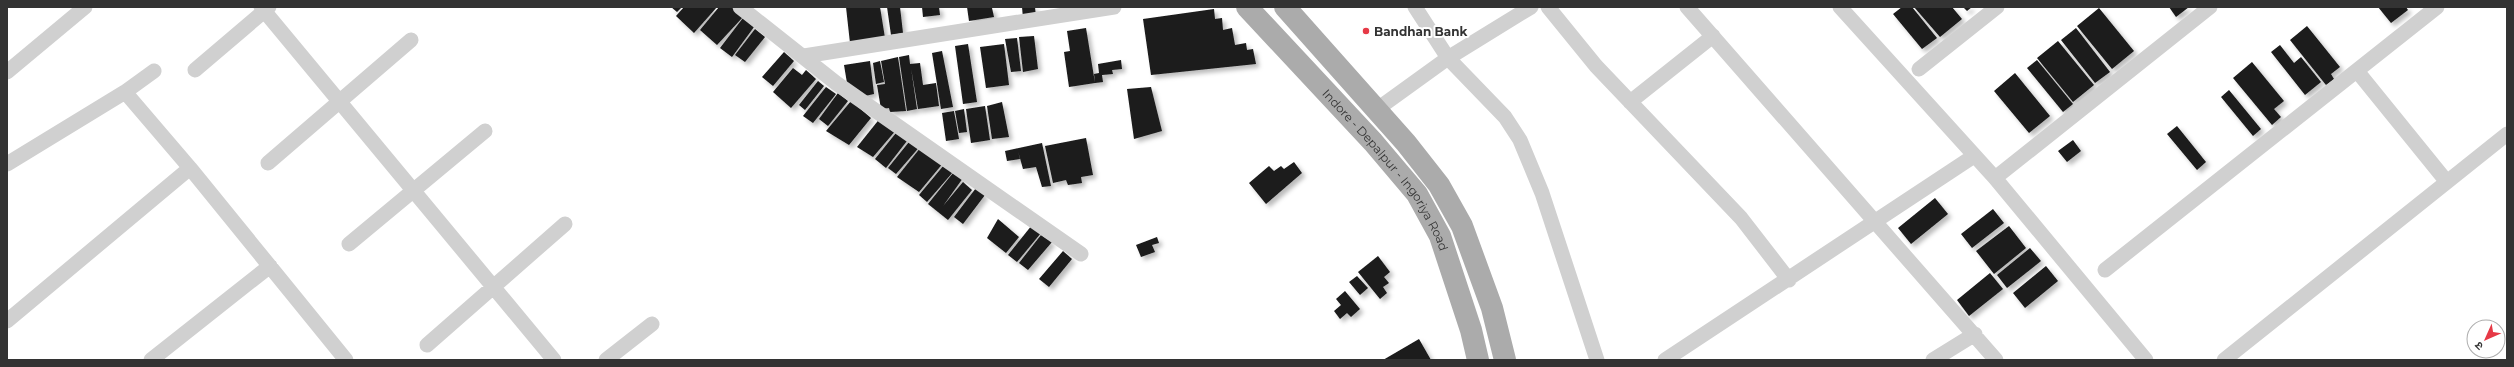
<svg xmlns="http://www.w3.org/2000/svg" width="2514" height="367" font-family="Montserrat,'Noto Sans Devanagari',sans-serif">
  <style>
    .building { fill: #1a1a1a; filter: url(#shadow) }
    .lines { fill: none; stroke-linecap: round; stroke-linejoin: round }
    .minor { stroke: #d0d0d0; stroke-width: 15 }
    .primary { stroke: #ababab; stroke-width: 22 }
    .poi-dot { fill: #e63946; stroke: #fff; stroke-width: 1.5 }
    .labels { text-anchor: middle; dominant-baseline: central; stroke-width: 4; stroke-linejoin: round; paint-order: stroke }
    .poi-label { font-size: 12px; font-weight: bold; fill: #333; stroke: #fff; text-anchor: start }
    .street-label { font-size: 12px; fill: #333; stroke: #fff }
  </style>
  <defs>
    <filter id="shadow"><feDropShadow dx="3.5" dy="3.5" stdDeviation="2" flood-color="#0004"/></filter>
  </defs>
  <rect width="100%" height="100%" fill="#fff"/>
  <path class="building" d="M671,7H682L677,12Z
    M684,7H717L694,33L676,16Z
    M719,7H732L743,17L717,45L700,30Z
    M846,7H880L885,38L850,43Z
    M887,7H900L903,33L891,35Z
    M922,7H939L940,15L923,17Z
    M967,7L992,8L994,17L969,21Z
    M1022,7H1035L1036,17L1023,18Z
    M1902,7H1912L1937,38L1922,49L1893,14Z
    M1914,7H1952L1962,19L1940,37Z
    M1963,7H1972L1967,11Z
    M2169,7H2189L2176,17Z
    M2378,7H2406L2408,10L2391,23Z
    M2099,8L2134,51L2112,69L2077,26Z
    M1214,9L1215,19L1222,18L1223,30L1232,28L1235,45L1246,43L1247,50L1253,49L1256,64L1151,75L1143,19Z
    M743,18L754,27L732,57L720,48Z
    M2307,26L2340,67L2331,74L2334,79L2326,85L2290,40Z
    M1086,28L1095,83L1069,87L1064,52L1070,51L1067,31Z
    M2076,28L2110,72L2095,83L2061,40Z
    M755,29L765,37L745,62L735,55Z
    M1034,36L1038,69L1023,72L1019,37Z
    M1017,38L1021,71L1011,72L1005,39Z
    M2058,41L2094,85L2073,102L2037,58Z
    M968,44L977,102L963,104L955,46Z
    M1004,44L1009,85L986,88L980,47Z
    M2280,45L2294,63L2301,57L2321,82L2305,95L2271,52Z
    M942,51L953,107L941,109L932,53Z
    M784,52L794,61L773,86L762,77Z
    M909,55L910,64L920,63L923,85L936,83L939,106L918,109L911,68L917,109L907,111L899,57Z
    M898,57L906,111L890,112L889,108L881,109L877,85L885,84L881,61Z
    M1121,60L1122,69L1112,70L1113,74L1102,75L1103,82L1095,83L1094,74L1099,73L1098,64Z
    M2037,60L2073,104L2063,112L2027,68Z
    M870,61L874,94L860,97L848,89L844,65Z
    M880,61L884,82L876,84L873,63Z
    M2252,62L2284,101L2274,109L2281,117L2272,125L2233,78Z
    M793,68L802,75L806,70L816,79L791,108L773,92Z
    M2015,73L2050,116L2029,133L1994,91Z
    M818,81L824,86L805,110L799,105Z
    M826,87L836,94L813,123L803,116Z
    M1151,87L1162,131L1134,139L1127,89Z
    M2229,90L2261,129L2253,136L2221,97Z
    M838,93L848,101L828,126L819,119Z
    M851,101L871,118L849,145L826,131Z
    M1002,102L1009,137L992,139L987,106Z
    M985,106L990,140L971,143L966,109Z
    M964,109L967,132L959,133L955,111Z
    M954,111L959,139L946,141L942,113Z
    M881,117L897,129L873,157L857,147Z
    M2177,126L2206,162L2197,170L2167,134Z
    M900,128L910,137L886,168L875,159Z
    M913,137L922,144L896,174L888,168Z
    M1086,138L1093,175L1081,177L1082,183L1068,185L1066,180L1053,183L1045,146Z
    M2073,140L2081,151L2067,162L2058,151Z
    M1042,143L1051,186L1042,187L1036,167L1023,169L1018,151L1020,159L1007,161L1005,151Z
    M921,147L944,162L919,192L897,177Z
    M1294,162L1302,173L1266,204L1249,183L1269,166L1274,171L1281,166L1284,169Z
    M944,165L953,172L927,202L919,195Z
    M953,173L963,178L943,206L963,182L972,190L948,220L928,204Z
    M976,188L985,195L963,224L954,217Z
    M1935,198L1948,214L1911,244L1898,228Z
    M1993,209L2004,223L1972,248L1961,234Z
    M998,219L1019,237L1006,253L987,238Z
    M1032,225L1041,233L1017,262L1008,255Z
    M2009,226L2026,248L1994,274L1976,251Z
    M1041,235L1052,242L1028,270L1019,263Z
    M1157,237L1159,243L1152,245L1155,252L1141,257L1136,245Z
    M2030,248L2041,261L2007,288L1997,275Z
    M1063,251L1072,259L1049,287L1039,279Z
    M1378,256L1390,272L1384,277L1389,283L1383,287L1387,293L1380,299L1358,272Z
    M2046,266L2058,281L2025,308L2013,293Z
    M1990,273L2003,289L1969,316L1957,300Z
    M1357,276L1368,288L1360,295L1349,282Z
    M1345,291L1360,309L1351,317L1347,313L1340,319L1334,311L1341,305L1336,299Z
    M1419,339L1431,360H1383Z"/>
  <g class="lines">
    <path class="minor" d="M261,7L554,360
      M740,7L836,83L1081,254
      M1415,7L1448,58L1505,117L1520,140L1542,193L1597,360
      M1548,7L1596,66L1741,218L1789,280
      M1687,7L1996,360
      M1840,7L1995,178L2146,360
      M804,56L1114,7
      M1919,69L1997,7
      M195,70L269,7
      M2357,71L2447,182
      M7,72L85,7
      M125,92L190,168L346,360
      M1630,102L1713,36
      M1376,110L1448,58L1531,7
      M268,163L411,40
      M7,164L125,92L154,71
      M1995,178L2210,7
      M349,244L485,131
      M2105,270L2437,7
      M7,321L190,168
      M427,345L565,224
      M151,360L270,266
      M606,360L652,324
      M1665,360L1974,156
      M1933,360L1975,334
      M2224,360L2507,134"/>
    <g class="primary">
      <path id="s1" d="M1247,7L1373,142L1417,194L1440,236L1471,330L1478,360"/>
      <path d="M1285,7L1406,143L1439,185L1462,226L1492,308L1505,360"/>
    </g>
  </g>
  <circle class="poi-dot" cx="1366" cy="31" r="4"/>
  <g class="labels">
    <g class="poi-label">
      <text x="1374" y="31">Bandhan Bank</text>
    </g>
    <g class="street-label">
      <text stroke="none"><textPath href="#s1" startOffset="215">Indore - Depalpur - Ingoriya Road</textPath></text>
    </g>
  </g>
  <rect width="2514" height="367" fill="none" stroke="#333333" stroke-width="16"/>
  <g transform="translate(2486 339) rotate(225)"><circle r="19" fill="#ffffff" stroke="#adadad"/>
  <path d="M0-3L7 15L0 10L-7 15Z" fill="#e63946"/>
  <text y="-6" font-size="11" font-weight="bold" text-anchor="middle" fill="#333333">उ</text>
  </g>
</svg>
